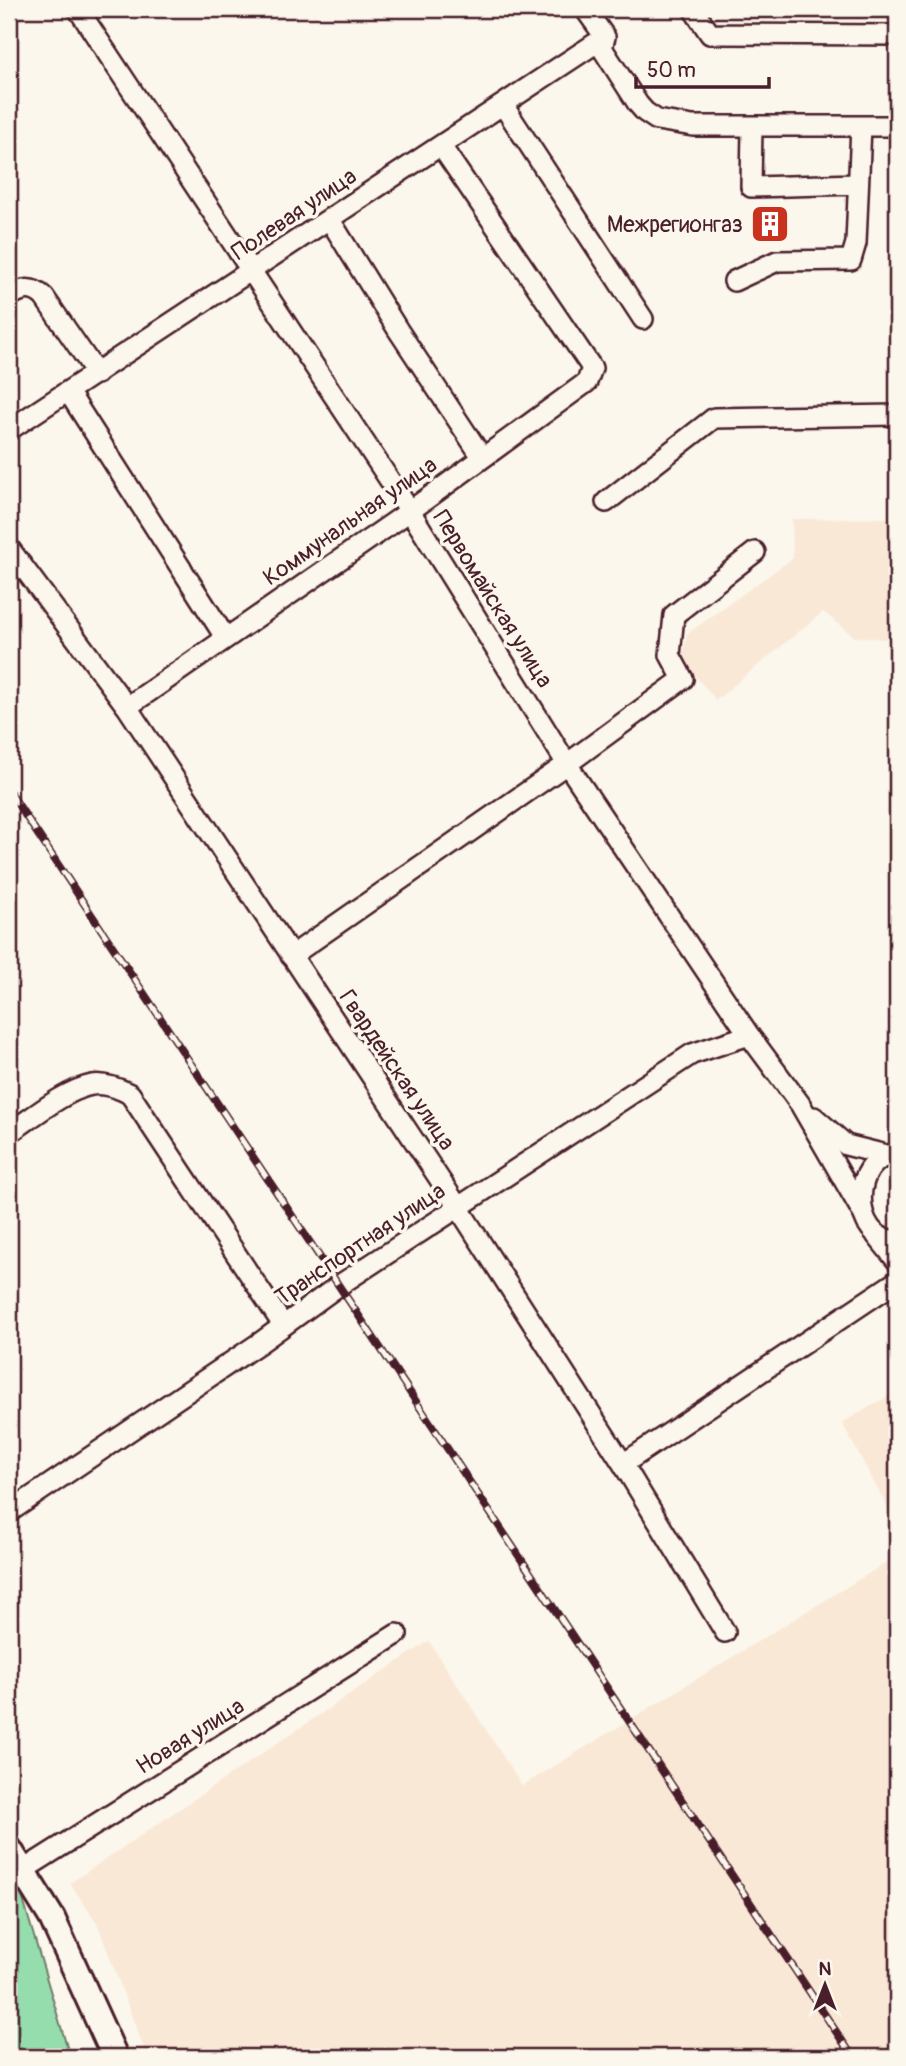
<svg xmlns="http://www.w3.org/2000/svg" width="906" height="2066" font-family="Pangolin,sans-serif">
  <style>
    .built { fill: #fae8d7 }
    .green { fill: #95ddac; stroke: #707e6c; stroke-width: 2 }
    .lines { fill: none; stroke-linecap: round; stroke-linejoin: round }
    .minor-casing { stroke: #4a1f2b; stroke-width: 24 }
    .major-casing { stroke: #4a1f2b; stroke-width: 30 }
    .minor { stroke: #fbf7ec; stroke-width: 19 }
    .major { stroke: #fbf7ec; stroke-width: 24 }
    .rail-casing { stroke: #4a1f2b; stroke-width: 8 }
    .rail { stroke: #fbf7ec; stroke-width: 5; stroke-dasharray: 16; stroke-linecap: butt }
    .labels { text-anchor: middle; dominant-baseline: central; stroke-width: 7; stroke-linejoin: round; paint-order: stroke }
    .street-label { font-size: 23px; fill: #4a1f2b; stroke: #fbf7ec }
    .poi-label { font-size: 23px; fill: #4a1f2b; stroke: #fbf7ec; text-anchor: end }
  </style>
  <rect width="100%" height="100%" fill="#fbf7ec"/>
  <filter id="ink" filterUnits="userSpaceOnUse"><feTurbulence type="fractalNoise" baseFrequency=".0143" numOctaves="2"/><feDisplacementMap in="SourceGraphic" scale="14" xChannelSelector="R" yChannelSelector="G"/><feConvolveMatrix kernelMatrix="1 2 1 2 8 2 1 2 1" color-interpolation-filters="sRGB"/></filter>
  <g filter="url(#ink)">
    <path class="built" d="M897,518V640L855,637L823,612L716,700L682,661L687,634L793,558L792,519Z
      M897,1391V1525L842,1423Z
      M897,1556V2057H147L97,1923L70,1883L429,1641L522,1786Z"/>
    <path class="green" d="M21,1893L70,2057H9V1900Z"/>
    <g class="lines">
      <g class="minor-casing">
        <path id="minor" d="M78,9L410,511L567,764L749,1035L800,1104L864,1215
          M585,9L605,37
          M693,9L710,34L897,35
          M605,37L602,48L638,104L645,112L657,120L693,126H897
          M503,105L643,319
          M752,126L751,187L858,184
          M330,220L398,330L482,457
          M734,281L777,261L851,260L856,243L861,126
          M9,297C22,288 32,286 44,297L97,374
          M69,393L225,637
          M9,430L605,37
          M606,502L714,418L897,415
          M9,548L127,707L458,1207L623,1464L725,1632
          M127,707L410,511L587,382L592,368L441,146
          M291,956L567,764L683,679L670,655L674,615L755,552
          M814,1117L846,1145L886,1155
          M9,1133C32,1118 65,1090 92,1085C105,1083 118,1088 130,1094L283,1325
          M897,1154C848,1157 851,1243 897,1240
          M876,1235L897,1261
          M623,1464L897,1281
          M9,1512L261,1342L338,1286L692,1054L749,1035
          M9,1879L397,1634"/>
      </g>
      <g class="major-casing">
        <path id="major" d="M9,1849L52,1918L115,2057"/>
      </g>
      <use href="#minor" class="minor"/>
      <use href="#major" class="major"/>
      <g class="rail-casing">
        <path id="rail" d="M9,791L853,2057"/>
      </g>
      <use href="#rail" class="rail"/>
    </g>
  </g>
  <defs>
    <g id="building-square" transform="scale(2.0125)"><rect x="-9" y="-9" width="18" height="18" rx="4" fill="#c8321e" stroke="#fbf7ec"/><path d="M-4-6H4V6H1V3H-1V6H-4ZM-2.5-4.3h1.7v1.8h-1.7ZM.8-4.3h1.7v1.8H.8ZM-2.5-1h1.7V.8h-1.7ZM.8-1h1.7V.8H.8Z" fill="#fff"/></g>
  </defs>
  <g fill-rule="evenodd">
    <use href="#building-square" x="770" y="224"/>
  </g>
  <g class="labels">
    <g class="street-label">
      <text transform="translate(294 214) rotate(-34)">Полевая улица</text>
      <text transform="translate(350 521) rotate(-35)">Коммунальная улица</text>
      <text transform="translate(493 599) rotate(58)">Первомайская улица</text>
      <text transform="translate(397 1070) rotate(56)">Гвардейская улица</text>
      <text transform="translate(360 1244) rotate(-34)">Транспортная улица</text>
      <text transform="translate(190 1736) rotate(-32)">Новая улица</text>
    </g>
    <g class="poi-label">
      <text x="743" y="224">Межрегионгаз</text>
    </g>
  </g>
  <rect width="906" height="2066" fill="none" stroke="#fbf7ec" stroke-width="35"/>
  <rect x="18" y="18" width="871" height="2031" fill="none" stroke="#4a1f2b" stroke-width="2.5" filter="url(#ink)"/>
  <g transform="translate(825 1985)" stroke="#fbf7ec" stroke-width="5" paint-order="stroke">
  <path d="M0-5L12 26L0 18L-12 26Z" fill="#4a1f2b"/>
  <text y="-10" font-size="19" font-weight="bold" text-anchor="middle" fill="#4a1f2b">N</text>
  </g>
  <path d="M636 77v10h133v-10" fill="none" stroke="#4a1f2b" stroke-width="3.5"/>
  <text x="647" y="77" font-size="21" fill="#4a1f2b" stroke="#fbf7ec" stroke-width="5" paint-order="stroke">50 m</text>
</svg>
